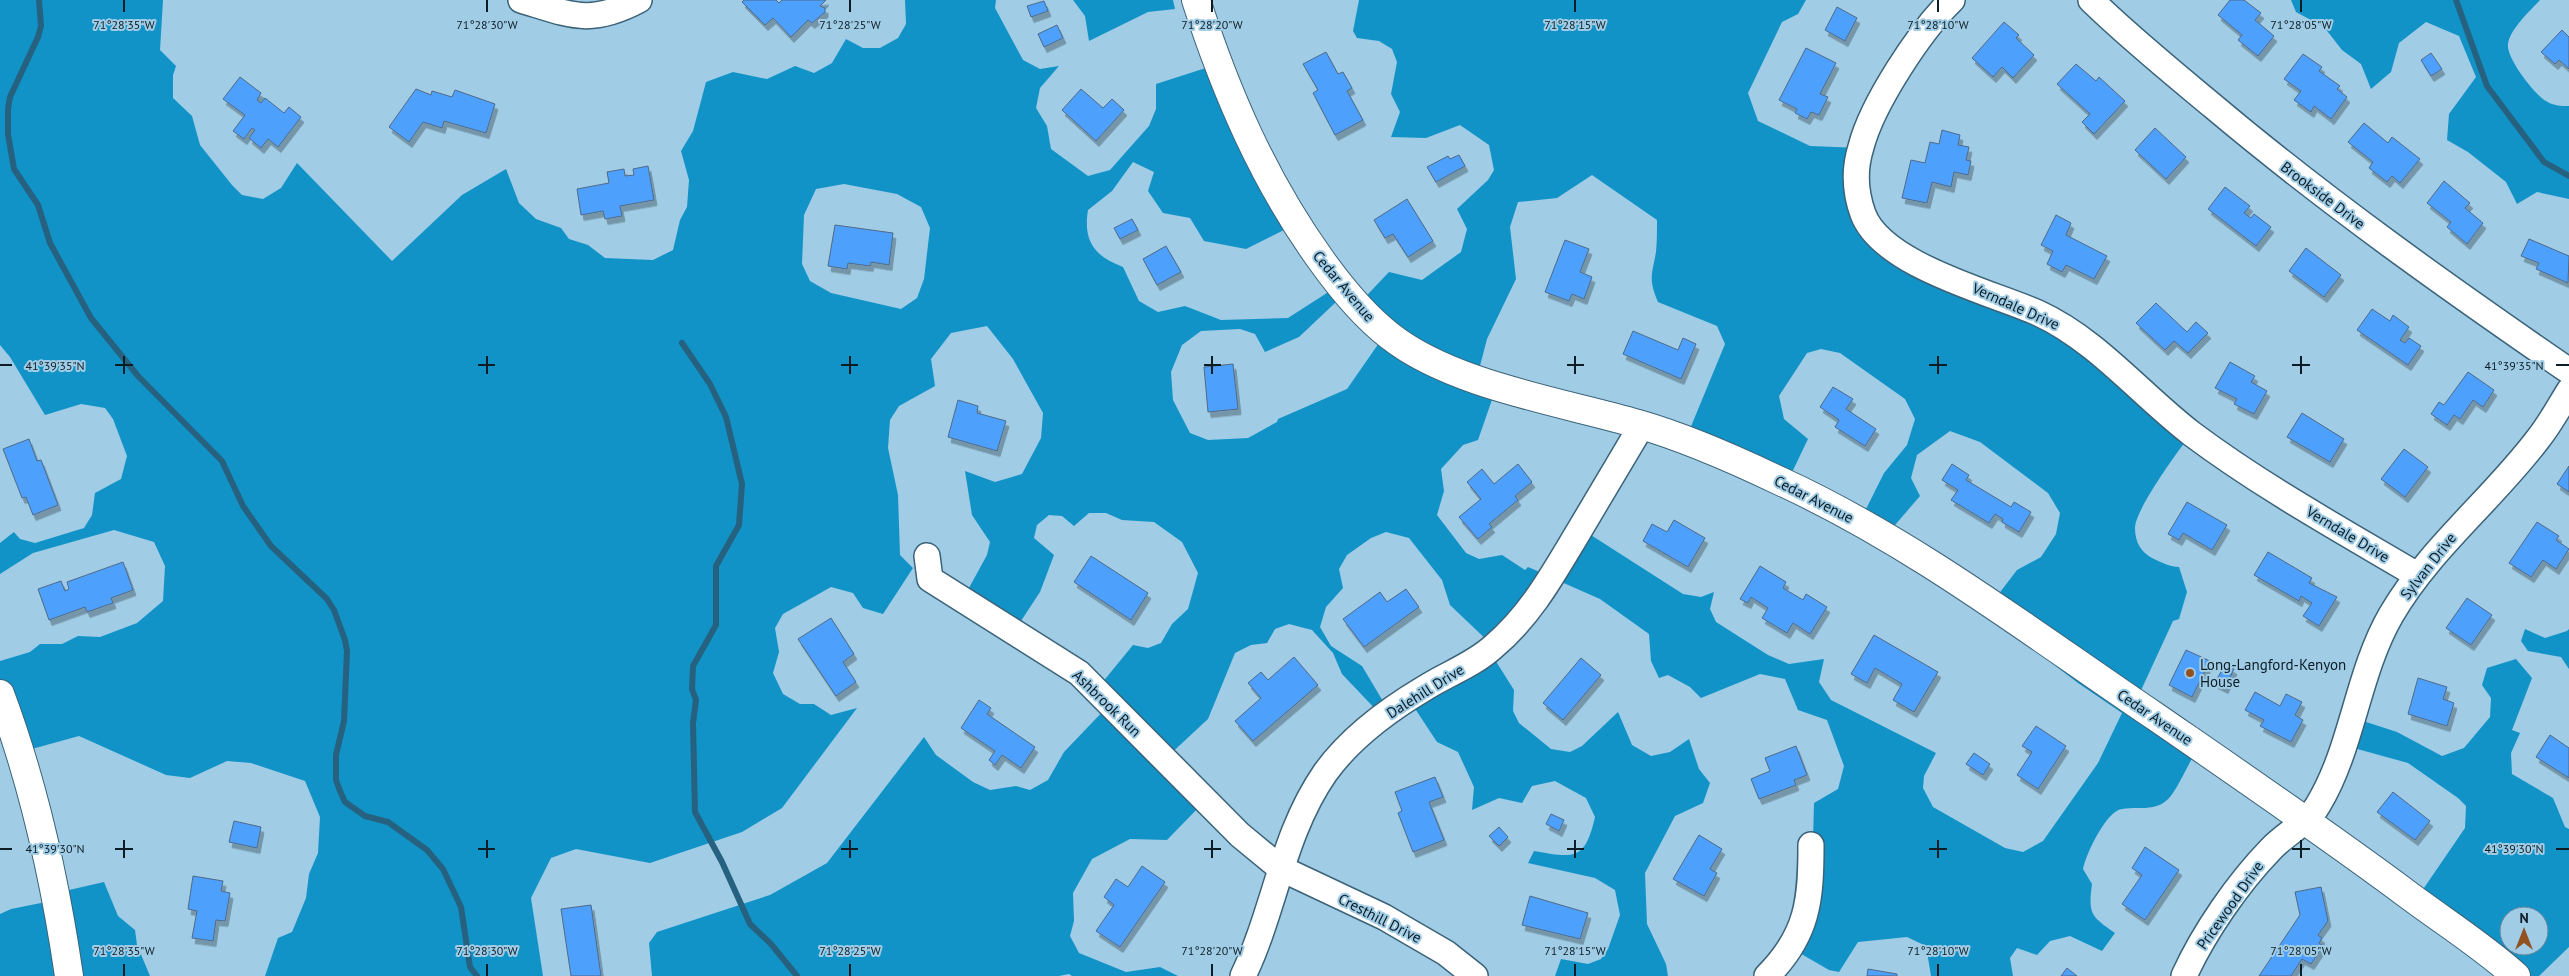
<svg xmlns="http://www.w3.org/2000/svg" width="2569" height="976" font-family="'PT Sans',sans-serif">
  <style>
    .forest { fill: #1193c7; fill-rule: evenodd }
    .lines { fill: none; stroke-linecap: round; stroke-linejoin: round }
    .stream { stroke: #26627f; stroke-width: 6 }
    .building { fill: #4ea0fc; stroke: #4f6988; filter: url(#shadow) }
    .minor-casing { stroke: #3a6379; stroke-width: 28 }
    .tertiary-casing { stroke: #3a6379; stroke-width: 30 }
    .minor { stroke: #fff; stroke-width: 25 }
    .tertiary { stroke: #fff; stroke-width: 28 }
    .ticks { fill: none; stroke: #0c1d26; stroke-width: 2 }
    .poi-dot { fill: #935120; stroke: #a0cce5; stroke-width: 2 }
    .labels { text-anchor: middle; dominant-baseline: central; stroke-width: 4; stroke-linejoin: round; paint-order: stroke }
    .street-label { font-size: 15px; fill: #0c1d26; stroke: #a0cce5 }
    .poi-label { font-size: 15px; fill: #0c1d26; stroke: #a0cce5; text-anchor: start }
    .ticks-label { font-size: 12px; text-anchor: middle; fill: #0c1d26; stroke: #a0cce5; stroke-width: 4; stroke-linejoin: round; paint-order: stroke }
  </style>
  <defs>
    <filter id="shadow"><feDropShadow dx="3" dy="5.5" stdDeviation="0" flood-color="#0004"/></filter>
  </defs>
  <rect width="100%" height="100%" fill="#a0cce5"/>
  <path class="forest" d="M0,0H163L160,50L176,66L173,75V98L192,116L200,145L232,185L242,195L263,199L281,188L297,163L392,261L462,195L506,169L519,203L536,219L561,228L569,239L588,245L605,258L653,260L673,250L680,220L687,207L689,180L681,151L693,131L706,82L733,72L767,79L795,66L814,73L832,63L846,39L863,48H880L898,38L906,24L905,0H996L995,8L1023,60L1040,69L1059,66L1040,88L1036,108L1047,126L1051,149L1088,176L1110,170L1149,126L1156,109V84L1212,66L1288,226L1282,231L1246,249L1204,241L1190,218L1163,213L1148,191L1154,172L1133,162L1112,191L1088,210C1083,241 1094,256 1123,267L1139,301L1158,312L1185,306L1221,320L1288,318L1330,291L1338,295L1335,303L1299,337L1265,352L1255,334L1240,329L1201,331L1182,345L1171,372L1173,400L1190,433L1208,440L1248,438L1277,422L1278,419L1347,389L1379,343L1352,311L1389,272L1422,280L1461,252L1467,229L1457,209L1488,180L1494,170L1489,145L1460,125L1426,138L1391,137L1400,112L1391,94L1397,62L1392,49L1379,41L1357,38L1353,31L1359,0H1806L1798,14L1782,22L1748,93L1758,121L1810,146L1860,148L1875,245L2042,326L2108,373L2185,442C2173,458 2135,511 2135,528C2135,542 2141,553 2154,559C2163,563 2170,567 2179,567L2187,592L2179,619L2173,621L2131,712L2195,753C2189,763 2175,794 2167,800C2154,812 2137,806 2122,809C2106,811 2086,854 2083,869L2092,884C2088,914 2091,916 2115,933L2102,951L2070,936L2050,941L2037,955L2017,948L2010,958L2013,976H1931L1926,946L1907,937L1858,942L1839,972L1829,970L1791,948L1813,841L1814,803L1838,789L1844,766L1827,720L1798,710L1785,679L1760,674L1701,698L1690,687L1668,675L1659,678L1651,661L1649,634L1600,599L1550,577L1491,644L1450,605L1442,580L1409,538L1386,532L1371,538L1347,555L1339,569L1343,588L1326,607L1320,627L1331,646L1362,666L1387,708L1380,714L1342,674L1333,653L1312,630L1289,624L1275,629L1267,643L1251,645L1235,653L1208,719L1166,758L1201,805L1167,840L1130,839L1092,859L1073,893L1074,921L1070,936L1079,953L1126,972L1160,967L1178,976H1072L1069,974L1059,976H652L649,943L657,932L770,895L827,863L924,737L936,755L973,782L990,790L1016,786L1030,790L1048,780L1064,752L1109,705L1097,689L1133,645L1148,648L1161,643L1172,624L1188,609L1198,573L1182,542L1154,522L1122,520L1106,513H1089L1074,526L1062,516L1049,515L1037,525L1034,538L1054,555L1040,592L1017,627L964,597L987,555L990,542L972,515L965,471L995,482L1022,474L1041,438L1043,413L1013,359L987,326L951,333L931,359L935,386L899,406L890,420L888,448L898,495L900,555L913,568L883,614L863,608L853,593L831,587L783,614L775,628L779,652L773,673L783,694L800,704H814L831,715L857,708L782,808L742,832L650,863L576,849L551,858L531,898L543,976H265L278,938L292,932L306,898L309,874L318,853L320,817L305,781L251,763L227,761L190,778L166,775L79,736L21,752L0,695V661L30,652L40,644H62L78,636L100,637L137,623L163,601L165,566L154,542L114,530L33,553L0,574V543L14,532L20,539L35,543L84,528L92,515L95,493L121,479L127,456L113,419L105,408L81,404L45,415L10,357L0,345ZM1592,175L1657,220C1657,230 1657,241 1656,252C1652,275 1648,278 1658,302L1717,326L1725,344L1685,441L1784,489L1808,439L1784,419L1779,396L1807,353L1821,349L1840,353L1905,399L1915,419L1907,445L1884,473L1859,523L1883,539L1920,496L1911,478L1917,455L1950,431L1980,442L2048,493L2060,513L2056,534L2041,557L2017,570L1985,612L2078,683L2122,713L2098,763L2043,841L2023,852L2005,848L1933,807L1923,788L1924,776L1936,753L1831,700L1819,682L1824,659L1789,664L1768,655L1716,622L1710,609L1714,592L1701,597L1683,594L1583,530L1549,576L1528,567L1525,570L1502,555L1479,559L1466,553L1437,515L1444,491L1441,469L1463,445L1478,440L1494,394L1475,385L1487,339L1516,279L1510,227L1518,202L1557,198ZM844,184L897,194L921,207L930,228L924,279L917,298L901,309L831,293L810,281L802,264L804,215L816,189Z
    M1073,0H1173L1175,9L1148,12L1089,41L1085,16Z
    M2291,0H2540C2530,11 2510,29 2508,44C2506,58 2535,95 2546,101C2554,106 2561,106 2569,106V199L2537,192L2517,204L2506,182L2468,152L2447,140L2449,114L2476,77L2459,36L2426,22L2399,43L2391,72L2371,89L2361,64L2342,50L2324,27L2296,12Z
    M2525,629L2545,638L2567,631L2569,629V669L2561,657L2528,651L2521,641Z
    M1492,655L1514,690L1513,711L1519,723L1551,749L1570,752L1582,746L1618,712L1632,745L1651,756L1670,752L1689,739L1699,769L1710,783L1703,803L1675,816L1645,873L1647,924L1666,964L1668,976H1555L1561,959L1588,964L1601,959L1608,949L1620,915L1615,890L1595,878L1528,863L1534,851C1574,858 1585,861 1595,817L1586,798L1555,781L1532,786L1522,803L1499,798L1472,810L1474,787L1458,752L1437,742L1408,698Z
    M2516,659L2532,678L2512,730L2520,733L2511,753L2512,774L2553,798L2565,827L2569,829V947L2539,976H2505L2413,904L2465,828L2466,806L2458,798L2408,763L2343,745L2360,720L2397,732L2442,756L2464,748L2490,717L2491,698L2482,685L2487,668ZM2509,916H2539V946H2509Z
    M104,882L118,916L135,930L137,945L150,976H0V914L11,909L51,901L56,893Z"/>
  <g class="lines">
    <path class="stream" d="M39,0L41,26L38,37L10,97L8,109V134L14,169L38,205L50,243L91,318L138,376L222,461L243,506L271,546L327,599L334,610L345,640L347,651L344,721L336,755V780L340,791L345,802L365,816L388,822L427,850L443,869L461,907L470,967L477,976
      M2456,0L2487,86L2544,162L2569,176
      M682,343L710,384L726,417L742,484L739,525L716,566V625L693,666L692,689L696,700L693,723L695,812L722,862L750,924L771,944L797,976"/>
  </g>
  <path class="building" d="M744,0H776L779,3L782,0H826L820,6L825,8V12L812,23L808,20L791,37L773,18L765,25L742,2Z
    M2230,0H2244L2261,13L2255,20L2274,36L2258,56L2238,40L2242,35L2218,15Z
    M1044,1L1048,11L1031,17L1027,6Z
    M1837,7L1857,18L1845,41L1825,30Z
    M2004,22L2019,35L2016,38L2034,55L2013,78L2002,67L1993,77L1972,58Z
    M1057,25L1063,38L1044,47L1038,34Z
    M2562,30L2569,37V69L2559,60L2555,64L2541,52Z
    M1806,48L1836,63L1820,94L1828,97L1819,115L1811,112L1807,119L1795,113L1797,109L1779,100Z
    M1326,52L1338,74L1343,72L1352,88L1347,91L1363,120L1335,135L1313,93L1318,90L1303,64Z
    M2431,53L2442,69L2431,76L2421,60Z
    M2303,54L2322,67L2319,71L2340,86L2337,89L2347,97L2331,119L2314,106L2311,112L2294,100L2301,91L2284,79Z
    M2076,64L2096,81L2099,77L2125,101L2094,134L2082,122L2090,114L2057,84Z
    M240,77L261,93L257,100L261,103L265,98L284,113L289,107L301,117L278,147L268,139L261,148L249,138L255,130L252,128L244,139L233,131L245,115L223,99Z
    M416,89L431,95L432,91L452,97L455,90L495,104L486,133L444,121L442,128L423,122L409,142L389,127Z
    M1081,89L1103,108L1112,99L1124,110L1096,141L1062,110Z
    M2364,123L2388,143L2392,137L2420,159L2400,183L2392,176L2387,182L2369,168L2373,162L2348,142Z
    M2155,128L2186,157L2166,179L2135,150Z
    M1942,130L1960,135L1958,145L1969,147L1966,160L1971,161L1968,175L1954,172L1951,187L1932,182L1927,203L1902,198L1911,160L1925,163L1930,142L1939,144Z
    M1459,155L1465,166L1436,182L1427,167L1448,156L1450,159Z
    M648,166L654,200L620,206L622,216L605,219L603,211L581,215L577,189L609,183L607,172L624,169L625,176L634,175L633,169Z
    M2444,181L2470,203L2465,208L2483,223L2467,244L2447,227L2451,222L2427,203Z
    M2225,187L2250,206L2244,213L2251,218L2254,214L2271,227L2256,246L2208,209Z
    M1407,199L1433,241L1408,257L1393,234L1385,238L1374,220Z
    M2056,215L2071,223L2066,235L2107,256L2094,279L2066,265L2062,272L2047,264L2053,251L2041,245Z
    M1132,219L1138,230L1120,239L1114,228Z
    M835,225L893,233L889,265L871,262L870,266L848,263L847,269L828,266Z
    M2529,239L2569,256L2568,283L2536,269L2539,263L2521,256Z
    M1565,240L1589,249L1580,272L1592,277L1584,299L1572,294L1569,301L1545,292Z
    M1166,246L1181,272L1157,285L1143,259Z
    M2306,248L2341,275L2324,297L2289,271Z
    M2156,303L2187,332L2196,322L2208,333L2188,353L2174,341L2165,350L2136,323Z
    M2372,309L2390,321L2393,315L2409,327L2400,340L2405,343L2409,338L2421,346L2408,365L2357,330Z
    M1633,331L1678,350L1683,338L1696,344L1681,379L1623,354Z
    M2230,362L2255,376L2251,382L2267,391L2254,414L2234,404L2237,399L2215,388Z
    M1233,364L1238,409L1208,412L1204,367Z
    M2468,372L2494,390L2483,407L2473,400L2460,419L2454,415L2447,425L2431,414L2439,402L2444,405Z
    M1833,387L1853,399L1846,409L1876,429L1865,446L1835,427L1839,420L1820,407Z
    M958,400L978,406L977,413L1006,421L997,451L948,437Z
    M2302,413L2344,439L2330,462L2287,437Z
    M29,439L37,461L41,460L58,505L33,515L26,497L22,498L3,449Z
    M2404,449L2428,467L2405,497L2381,479Z
    M1518,464L1532,482L1515,496L1518,500L1489,524L1492,527L1478,539L1459,517L1481,499L1467,482L1482,469L1494,484Z
    M1952,464L1969,475L1966,480L2011,507L2014,502L2031,512L2019,532L2002,522L2003,519L1995,514L1989,523L1951,500L1958,490L1942,480Z
    M2569,466V492L2557,484Z
    M2187,502L2227,525L2212,550L2183,533L2179,540L2168,534Z
    M1674,520L1705,538L1688,567L1643,541L1652,524L1667,532Z
    M2537,522L2559,536L2556,540L2569,549L2556,569L2543,560L2531,577L2509,563Z
    M2268,552L2312,578L2309,583L2337,597L2319,626L2303,616L2312,603L2301,596L2299,601L2254,575Z
    M1091,556L1148,593L1131,620L1074,582Z
    M123,562L133,590L111,598L113,603L87,612L85,607L49,620L38,589L61,581L65,591L69,589L67,582Z
    M1760,566L1786,582L1783,588L1803,600L1806,594L1827,607L1810,634L1793,623L1787,633L1762,618L1768,608L1751,597L1748,603L1740,599Z
    M1406,589L1419,607L1364,647L1343,619L1380,592L1387,602Z
    M2467,598L2492,615L2471,645L2446,628Z
    M831,618L854,654L843,662L856,682L836,696L798,639Z
    M1874,635L1938,672L1914,712L1893,700L1902,684L1875,668L1867,683L1851,674Z
    M2186,650L2210,661L2192,697L2169,685Z
    M1294,657L1318,685L1253,741L1235,721L1261,698L1248,683L1261,672L1268,680Z
    M1581,658L1601,675L1563,720L1543,703Z
    M2225,664L2234,669L2225,688L2215,683Z
    M2418,678L2447,687L2443,699L2454,703L2447,726L2408,714Z
    M2255,692L2280,706L2286,694L2302,702L2295,715L2303,720L2291,742L2260,726L2264,720L2245,710Z
    M979,700L991,708L987,714L1035,747L1021,768L1002,755L995,765L989,760L995,751L961,728Z
    M2036,726L2066,746L2038,789L2017,775L2032,752L2022,746Z
    M2550,735L2569,748V778L2536,757Z
    M1796,746L1807,775L1794,780L1796,785L1759,799L1751,779L1770,771L1765,758Z
    M1974,753L1990,764L1983,775L1966,764Z
    M1435,777L1443,797L1429,802L1444,840L1413,852L1398,813L1402,811L1395,792Z
    M2393,792L2430,821L2415,840L2377,812Z
    M1551,814L1564,820L1559,831L1546,824Z
    M234,821L261,827L257,848L229,842Z
    M1499,827L1508,837L1499,846L1489,836Z
    M1699,835L1722,849L1710,869L1717,873L1704,896L1673,879Z
    M2145,847L2179,870L2145,920L2122,904L2142,875L2132,868Z
    M1142,866L1165,882L1120,947L1096,931L1114,905L1104,897L1116,879L1128,887Z
    M193,876L223,881L221,891L230,893L225,921L216,920L213,941L192,938L197,911L188,909Z
    M2321,887L2328,921L2318,935L2322,938L2319,943L2323,946L2311,964L2302,959L2291,976H2259L2300,915L2295,892Z
    M1530,896L1588,913L1580,939L1522,925Z
    M591,905L601,976H571L561,909Z
    M2067,968L2077,976H2061Z
    M1868,969L1897,974V976H1867Z"/>
  <g class="lines">
    <g class="minor-casing">
      <path id="minor" d="M521,0C571,15 590,26 639,0
        M1952,0C1920,31 1872,104 1861,147C1854,169 1855,192 1863,214C1882,265 1990,292 2038,313C2097,340 2141,395 2192,434C2263,487 2341,530 2417,575
        M2091,0C2130,38 2172,72 2214,107C2327,202 2447,287 2569,371
        M927,556L930,579L1079,673L1240,835L1280,868L1384,917L1446,953L1475,976
        M1243,976C1275,910 1282,835 1325,773C1350,738 1388,710 1425,688C1447,674 1473,665 1493,647C1530,616 1552,576 1576,536C1598,499 1620,462 1642,425
        M1767,976C1808,935 1811,900 1811,845
        M2184,976C2204,932 2238,883 2271,849C2286,833 2307,824 2318,805C2353,747 2357,674 2391,615C2430,548 2492,500 2538,439C2550,424 2559,407 2569,391"/>
    </g>
    <g class="tertiary-casing">
      <path id="tertiary" d="M1196,0C1226,93 1264,181 1321,260C1341,288 1363,315 1390,336C1452,385 1562,402 1638,424C1687,438 1734,459 1780,481C1915,543 2034,635 2156,717C2240,775 2325,833 2407,894C2443,921 2483,946 2516,976
        M0,694C34,785 55,880 69,976"/>
    </g>
    <use href="#minor" class="minor"/>
    <use href="#tertiary" class="tertiary"/>
  </g>
  <path class="ticks" d="M124,0V12M487,0V12M850,0V12M1212,0V12M1575,0V12M1938,0V12M2301,0V12M124,356V374M487,356V374M850,356V374M1212,356V374M1575,356V374M1938,356V374M2301,356V374M0,365H12M115,365H133M478,365H495M841,365H858M1204,365H1221M1567,365H1584M1929,365H1947M2292,365H2310M2556,365H2569M124,840V858M487,840V858M850,840V858M1212,840V858M1575,840V858M1938,840V858M2301,840V858M0,849H12M115,849H133M478,849H495M841,849H858M1204,849H1221M1567,849H1584M1929,849H1947M2292,849H2310M2556,849H2569M124,964V976M487,964V976M850,964V976M1212,964V976M1575,964V976M1938,964V976M2301,964V976"/>
  <circle class="poi-dot" cx="2190" cy="673" r="5"/>
  <g class="labels">
    <g class="street-label">
      <text transform="translate(2323 195) rotate(37)">Brookside Drive</text>
      <text transform="translate(1344 286) rotate(50)">Cedar Avenue</text>
      <text transform="translate(2016 306) rotate(24)">Verndale Drive</text>
      <text transform="translate(1814 499) rotate(27)">Cedar Avenue</text>
      <text transform="translate(2348 534) rotate(31)">Verndale Drive</text>
      <text transform="translate(2428 566) rotate(-52)">Sylvan Drive</text>
      <text transform="translate(1425 691) rotate(-32)">Dalehill Drive</text>
      <text transform="translate(1107 703) rotate(44)">Ashbrook Run</text>
      <text transform="translate(2155 717) rotate(34)">Cedar Avenue</text>
      <text transform="translate(2230 905) rotate(-55)">Pricewood Drive</text>
      <text transform="translate(1380 918) rotate(27)">Cresthill Drive</text>
    </g>
    <g class="poi-label">
      <text x="2200" y="664">Long-Langford-Kenyon<tspan x="2200" dy="17">House</tspan></text>
    </g>
  </g>
  <g class="ticks-label">
    <text x="124" y="29">71°28'35"W</text>
    <text x="487" y="29">71°28'30"W</text>
    <text x="850" y="29">71°28'25"W</text>
    <text x="1212" y="29">71°28'20"W</text>
    <text x="1575" y="29">71°28'15"W</text>
    <text x="1938" y="29">71°28'10"W</text>
    <text x="2301" y="29">71°28'05"W</text>
    <text x="55" y="370">41°39'35"N</text>
    <text x="2514" y="370">41°39'35"N</text>
    <text x="55" y="853">41°39'30"N</text>
    <text x="2514" y="853">41°39'30"N</text>
    <text x="124" y="955">71°28'35"W</text>
    <text x="487" y="955">71°28'30"W</text>
    <text x="850" y="955">71°28'25"W</text>
    <text x="1212" y="955">71°28'20"W</text>
    <text x="1575" y="955">71°28'15"W</text>
    <text x="1938" y="955">71°28'10"W</text>
    <text x="2301" y="955">71°28'05"W</text>
  </g>
  <g transform="translate(2524 931)"><circle r="24" fill="#a0cce5" stroke="#658699"/>
  <path d="M0-4L9 19L0 12L-9 19Z" fill="#935120"/>
  <text y="-8" font-size="14" font-weight="bold" text-anchor="middle" fill="#0c1d26">N</text>
  </g>
</svg>
